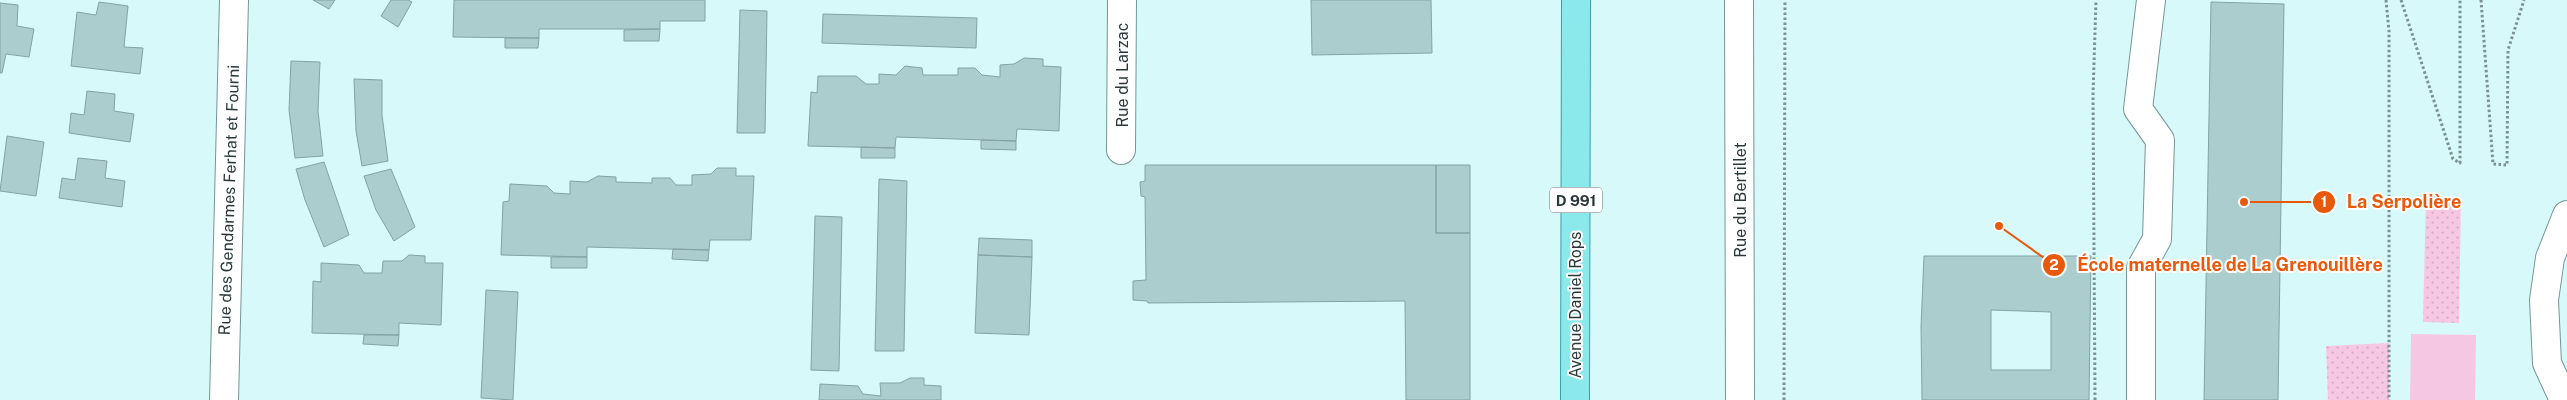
<svg xmlns="http://www.w3.org/2000/svg" width="2567" height="400" font-family="'Public Sans',sans-serif">
  <style>
    .grass { fill: #f6c7e2 }
    .park { fill: url(#park-dots) }
    .building { fill: #abcdcd; stroke: #83a3a4; fill-rule: evenodd }
    .lines { fill: none; stroke-linecap: round; stroke-linejoin: round }
    .street-casing { stroke: #769596; stroke-width: 30 }
    .primary-casing { stroke: #37a2a4; stroke-width: 30 }
    .path { stroke: #7b9192; stroke-width: 3; stroke-dasharray: 2.5 2.5; stroke-linecap: butt }
    .street { stroke: #fff; stroke-width: 28 }
    .primary { stroke: #8be9eb; stroke-width: 28 }
    .labels { text-anchor: middle; dominant-baseline: central; stroke-width: 4; stroke-linejoin: round; paint-order: stroke }
    .shield { fill: #fefefe; stroke: #6a7374; stroke-width: 1 }
    .shield-label { font-size: 15px; font-weight: bold; fill: #2b3839 }
    .street-label { font-size: 16px; fill: #2b3839; stroke: #fefefe }
    .leader { fill: none; stroke: #e8590c; stroke-width: 2 }
    .callout-dot { fill: #e8590c; stroke: #fefefe; stroke-width: 2 }
    .mark-label { font-size: 15px; text-anchor: middle; font-weight: bold; fill: #fff }
    .callout-label { font-size: 18px; text-anchor: middle; font-weight: bold; fill: #e8590c; stroke: #fefefe; stroke-width: 4; stroke-linejoin: round; paint-order: stroke }
  </style>
  <defs>
    <pattern id="park-dots" width="8" height="8" patternUnits="userSpaceOnUse" patternTransform="scale(1.25)"><rect width="8" height="8" fill="#f6c7e2"/><path d="M2 2h.1M6 6h.1" fill="none" stroke="#d3acc3" stroke-width="1.8" stroke-linecap="round"/></pattern>
  </defs>
  <rect width="100%" height="100%" fill="#d7f9f9"/>
  <path class="grass" d="M2411,334L2476,335L2475,400H2410Z"/>
  <path class="park" d="M2426,196L2461,197L2459,323L2423,322Z
    M2389,343V400H2328L2326,346Z"/>
  <path class="building" d="M313,0H335L329,9Z
    M391,0H408L412,2L398,27L381,16Z
    M454,0H705V21H660V29H539V38L453,37Z
    M1311,0H1431L1432,53L1312,55Z
    M99,2L128,6L124,47L143,48L140,74L71,66L77,12L96,15Z
    M2211,2L2284,4L2278,400H2204Z
    M0,3L18,5L17,26L34,29L29,57L6,54L2,73H0Z
    M740,10L767,11L765,133H737Z
    M823,14L977,18L976,48L822,43Z
    M660,29L659,41H624V30Z
    M505,38H539L538,48H505Z
    M1024,58L1043,59V66L1061,67L1059,131L1017,129L1016,141L896,137L895,148L808,146L811,92L817,93L818,76H856L866,84H879V74L896,75L905,66L922,68L923,75H958V68H975L982,75L1000,77V65L1014,64Z
    M291,61L320,62L318,111L323,156L295,158L289,110Z
    M354,79L382,80V115L388,161L362,166L356,131Z
    M87,91L115,94L114,111L134,114L130,142L69,133L71,113L84,115Z
    M7,136L44,142L36,196L0,191Z
    M981,140L1016,141V150L981,149Z
    M861,147L895,148V158H861Z
    M78,158L107,161L105,178L125,181L122,207L59,198L62,178L75,180Z
    M324,162L349,235L324,247L305,200L296,169Z
    M1145,165H1436V233H1470V400H1406L1405,301L1148,303L1147,301L1133,300V281L1146,280L1145,197L1141,196L1140,182L1145,181Z
    M1436,165H1470V233H1436Z
    M717,168H736V176H754L751,240H710L709,250L587,247V257L501,255L503,202L509,201L510,184L547,186L554,193L570,194V181L587,182L598,176L616,177V182L652,183V178H670L676,185H692V175L711,174Z
    M391,169L415,227L394,241L376,210L364,176Z
    M879,179L907,181L904,351H875Z
    M815,216L842,217L839,371L811,370Z
    M979,238L1032,240V257L978,255Z
    M673,249L709,250L708,261L672,259Z
    M409,255L425,256V263H443L441,325L399,323V335L312,333L313,281L321,282V263L359,265L364,273H382L383,261H402Z
    M978,255L1032,257L1029,335L975,333Z
    M1924,256H2091L2089,400H1922L1921,327ZM1991,310L2051,312V370H1991Z
    M551,257H587V268H551Z
    M486,290L518,292L513,400L481,398Z
    M364,335H399L398,346L363,344Z
    M910,378H924V385L941,386V400H819L820,384L858,386L863,394L881,396L880,383H900Z"/>
  <g class="lines">
    <g class="street-casing">
      <path id="street" d="M1739,0L1740,400
        M1121,150L1122,0
        M224,400L234,0
        M2141,400V268L2157,239L2160,140L2138,109L2151,0
        M2564,400L2547,363L2544,300L2550,258L2567,215"/>
    </g>
    <g class="primary-casing">
      <path id="primary" d="M1575,400L1576,0"/>
    </g>
    <path class="path" d="M2386,0L2389,31V400
      M2401,0L2453,159L2460,163V0
      M2481,0L2493,164L2507,165L2508,50L2524,0
      M1784,400L1785,0
      M2095,400L2093,95L2096,0"/>
    <use href="#street" class="street"/>
    <use href="#primary" class="primary"/>
  </g>
  <g class="labels">
    <rect class="shield" x="1550" y="187.5" width="52" height="25" rx="4"/>
    <g class="shield-label">
      <text x="1576" y="200">D 991</text>
    </g>
    <g class="street-label">
      <text transform="translate(1122 75) rotate(-90)">Rue du Larzac</text>
      <text transform="translate(229 200) rotate(-88)">Rue des Gendarmes Ferhat et Fourni</text>
      <text transform="translate(1740 200) rotate(-90)">Rue du Bertillet</text>
      <text transform="translate(1575 305) rotate(-90)">Avenue Daniel Rops</text>
    </g>
  </g>
  <path class="leader" d="M2244 202L2324 202M1999 226L2054 265"/>
  <g class="callout-dot">
    <circle cx="2244" cy="202" r="5"/>
    <circle cx="1999" cy="226" r="5"/>
    <circle cx="2324" cy="202" r="12"/>
    <circle cx="2054" cy="265" r="12"/>
  </g>
  <g class="mark-label">
    <text x="2324" y="207">1</text>
    <text x="2054" y="270">2</text>
  </g>
  <g class="callout-label">
    <text x="2404" y="208">La Serpolière</text>
    <text x="2230" y="271">École maternelle de La Grenouillère</text>
  </g>
</svg>
